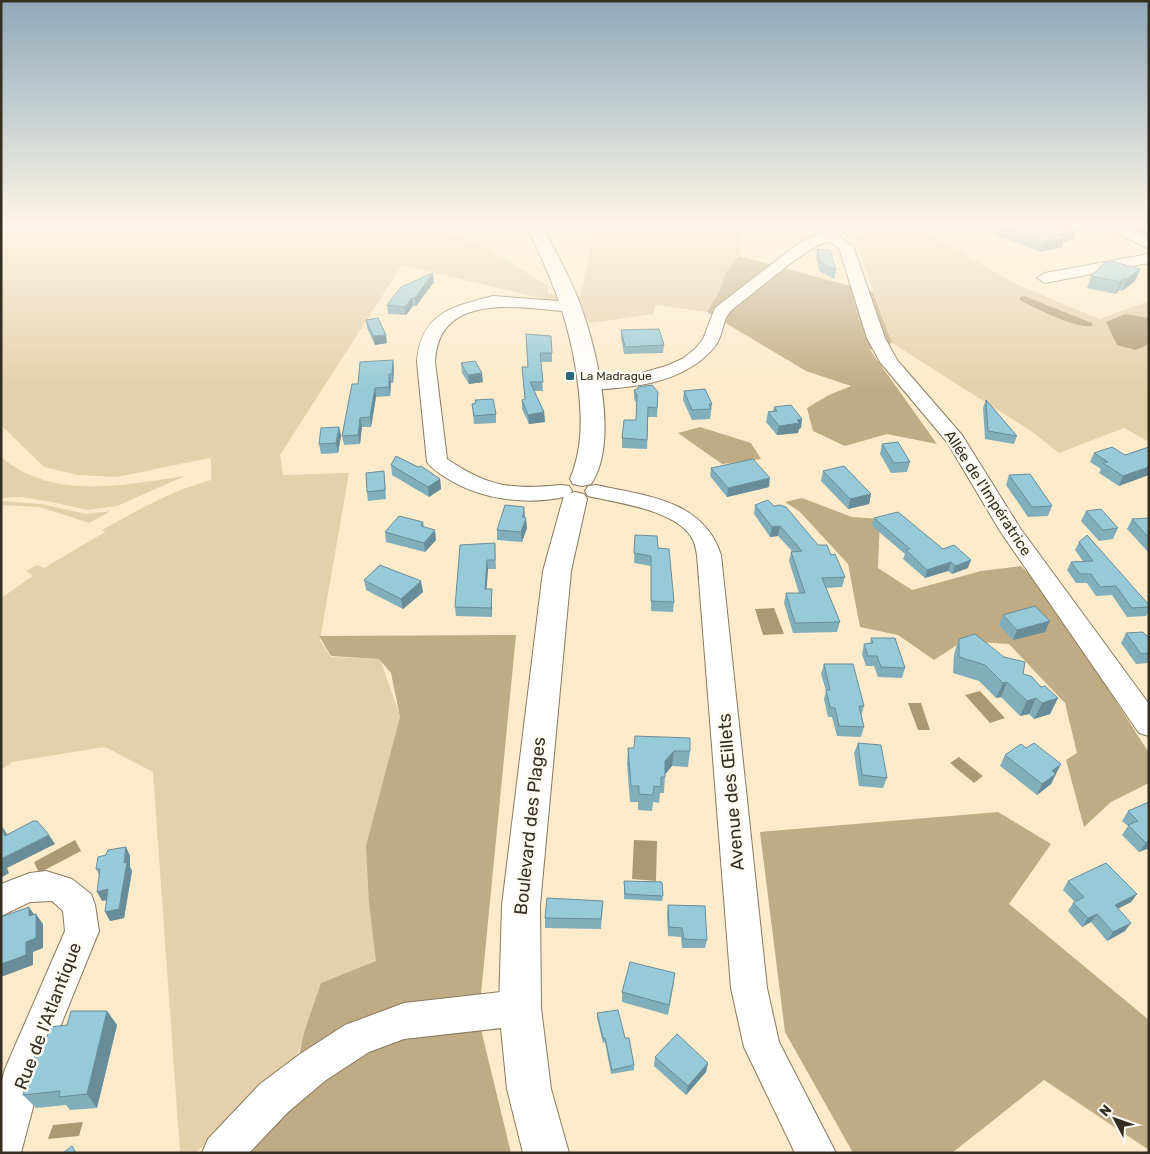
<svg xmlns="http://www.w3.org/2000/svg" width="1150" height="1154" font-family="Rubik,sans-serif">
  <style>
    .green { fill: #e4d0aa }
    .forest { fill: #bfab84 }
    .water { fill: #ac9872 }
    .lines { fill: none; stroke-linecap: round; stroke-linejoin: round }
    .minor-casing { stroke: #897a5d; stroke-width: 2 }
    .major-casing { stroke: #897a5d; stroke-width: 2 }
    .minor { fill: #fff; fill-rule: evenodd }
    .major { fill: #fff; fill-rule: evenodd }
    .wall { fill: #81aebb }
    .shaded-wall { fill: #698d98 }
    .building { fill: #96cad9; stroke: #698d98 }
    .poi-dot { fill: #276a7c; stroke: #fdfaf4; stroke-width: 2 }
    .labels { text-anchor: middle; dominant-baseline: central; stroke-width: 5; stroke-linejoin: round; paint-order: stroke }
    .far-poi-label { font-size: 12px; fill: #352f22; stroke: #fdfaf4; text-anchor: start }
    .street-label { font-size: 15px; fill: #352f22; stroke: #fdfaf4 }
    .near-street-label { font-size: 18px; fill: #352f22; stroke: #fdfaf4 }
  </style>
  <rect width="100%" height="100%" fill="#fcebcb"/>
  <path class="green" d="M1,228H437L488,249L547,285L548,294L581,296L594,228H741L739,256L726,272L720,290L707,312L656,305L653,314L590,323L581,311L549,300L402,265L280,455L283,475L349,473L320,640L331,657L380,659L400,716L369,844L377,961L313,1010L291,1072L195,1153H180L153,772L105,747L12,762L1,770V598L33,576L26,571L37,565L44,568L105,532L102,530C136,511 173,490 211,480V460L209,458L117,477L78,475L44,467L1,425Z
    M890,228H925L940,240L1016,284L1099,319L1149,301V442L1124,428L1059,453L1031,431L892,343L853,234Z
    M1,457C53,501 123,485 185,476L117,506L87,510L47,501L22,497L1,498Z
    M1,501L42,504L86,514L111,511L89,523L40,507L1,505Z"/>
  <path class="forest" d="M739,256L873,292L892,343L870,350L937,444L887,434L845,446L813,431L807,408L827,396L851,386L806,371L707,312L720,290L726,272Z
    M700,427L751,443L761,459L722,464L678,433Z
    M802,498L852,517L880,519L878,568L912,590L981,571L1021,566L1047,593L1149,753V783L1111,802L1084,827L1066,760L1077,753L1065,703L1009,644L963,641L934,660L898,635L860,627L848,564L800,512L785,502Z
    M516,635L480,1004L298,1067C300,1036 312,1012 321,983L376,961L369,903L366,846L400,717L391,673L379,659L331,656L319,636Z
    M998,812L1051,844L1009,904L1149,1020V1150L1044,1080L952,1153H853L785,1032L760,832Z
    M478,1017L511,1153H237L362,1046Z"/>
  <path class="water" d="M1024,296L1092,323L1093,325C1083,332 1032,307 1020,300V297Z
    M1125,314L1149,318V344L1136,350L1117,345L1106,322Z
    M774,608L784,634L763,635L755,609Z
    M980,691L1005,718L990,723L965,695Z
    M908,703H921L930,730H918Z
    M959,757L983,776L974,783L950,763Z
    M75,840L81,851L39,873L34,862Z
    M634,840L657,841L656,881L632,879Z
    M83,1122L79,1136L48,1139L53,1125Z"/>
  <g class="lines">
    <g class="minor-casing">
      <path id="minor" d="M833,228L848,230L838,236L853,246L885,338L897,360L962,435L1020,528L1149,704V736L1139,733L1000,531L947,442L880,362L867,338L839,248L827,241C799,254 776,275 752,294C745,300 735,306 729,313C722,322 723,335 716,345C687,383 633,388 588,390L582,388L579,384L582,380L638,374L666,366L682,359L695,349L703,339L715,308L799,243Z
        M1108,228H1127L1149,239V249Z
        M1149,254V263L1045,283L1037,278L1045,273Z
        M493,296L572,302L580,307L572,312C522,308 438,290 435,362L447,459C488,487 512,490 561,485L569,486L572,491L569,496C528,506 480,500 445,477C438,472 431,468 427,462L417,362C421,313 451,307 493,296Z
        M596,485C645,496 703,499 721,555L767,988L779,1042L836,1153H795L744,1047L731,988L697,555C696,550 695,544 693,540C678,510 618,503 588,496L585,491L588,486Z
        M46,871L72,879L91,894L95,905L99,931L43,1069L21,1153H1V1083L5,1069L65,931L63,911L52,901L30,902L1,916V884L30,873Z
        M520,990L533,996L538,1008L533,1020L520,1026L404,1039L369,1052L326,1080L288,1112L249,1153H202L208,1139L260,1084L300,1054L345,1025L404,1003Z"/>
    </g>
    <g class="major-casing">
      <path id="major" d="M528,228H544C556,253 569,276 579,301C596,346 620,442 591,484L582,486L573,484L570,479C582,450 582,423 579,392C572,328 555,286 528,228Z
        M575,492L584,494L587,499L571,571L540,905L541,1008L551,1089L569,1153H523L507,1089L499,1008L502,905L543,571L563,499L566,494Z"/>
    </g>
    <use href="#minor" class="minor"/>
    <use href="#major" class="major"/>
  </g>
  <path class="wall" d="M463,228H476V229L463,230Z
    M996,228H1078L1073,239L1063,242L1062,247L1040,252L994,234Z
    M1133,228H1149V238L1133,229Z
    M817,249L836,270L834,279L819,271L816,257Z
    M1140,269L1135,281L1122,291L1119,290L1116,294L1087,288L1091,276Z
    M434,282L416,306H413L406,315L388,314L387,305Z
    M366,320L387,343L375,345L367,328Z
    M621,330L664,345L663,353L624,354L621,338Z
    M526,343L552,353V362H541L543,391H534L544,412L545,422L529,424L522,409V400L525,399L522,367H528Z
    M393,360L394,369L393,383H391L390,396L376,397L371,427H362L360,444L344,445L342,436Z
    M461,363L483,382L469,384L462,373Z
    M634,390L658,392L657,417H648L647,449L622,448V438L636,420L637,404L634,399Z
    M684,391L712,404L710,419L692,420L683,400Z
    M986,400L1017,436L1014,444L985,439L983,408Z
    M476,403L496,414V423L474,424L472,404Z
    M774,407L802,419L801,428L799,429L798,433L777,435L766,422L768,412L773,411Z
    M339,427L341,436L338,453L321,454L319,444Z
    M882,444L910,462L907,472L891,473L880,454Z
    M1149,447L1119,486L1099,473L1101,469L1090,462L1094,453L1125,455Z
    M391,465L440,479L441,489L429,497L392,475Z
    M711,468L769,487L727,497L710,476Z
    M823,471L871,494L869,504L848,509L821,481Z
    M1009,475L1052,506L1048,516L1028,517L1006,485Z
    M385,480L386,499L368,501L367,492Z
    M755,505L774,506L818,545L831,555L845,577L842,587L826,588L840,622L837,632L793,633L784,603L786,593H799L789,561L791,552L792,551L778,536L770,537L754,514Z
    M1086,511L1118,528L1113,539L1099,541L1081,521Z
    M874,518L943,549L968,568L952,574L948,571L925,578L903,559L905,554L872,526Z
    M1149,518V553L1127,529L1132,519Z
    M423,522L424,527L436,540L425,552L386,542L385,532Z
    M527,528L522,542L497,540V530Z
    M635,535L658,548L674,602L673,612L651,611V566L634,563Z
    M1079,542L1149,605V610L1146,616L1127,617L1112,595L1096,596L1087,583H1076L1067,570L1071,562L1083,561L1075,550Z
    M495,543L496,569H488L486,589L492,598V617L456,616L455,607Z
    M364,580L423,592L403,609L366,590Z
    M1003,615L1045,632L1013,640L999,625Z
    M1126,633L1149,636V663L1136,664L1121,643Z
    M871,638L905,668L902,678L878,677L874,666H866L862,654L864,644H870Z
    M959,639L1023,674L1058,698L1050,714L1034,719L1029,714L1020,716L1001,697L996,698L979,681L953,673L954,654Z
    M824,664L864,706L861,716L864,727L861,737L837,736L832,717H828L824,699L826,691L821,674Z
    M858,743L887,778L883,788L859,786L854,753Z
    M628,748L690,751L688,767L672,766L665,774L664,793H660L659,803L653,802L652,811L638,810V802H630L627,764Z
    M1005,755L1056,774L1051,784L1037,795L1000,766Z
    M1149,802V848L1139,852L1122,835L1128,826L1122,821L1128,811Z
    M126,847L130,856V867L132,871L124,918L110,921L107,900L102,901L99,875L96,869L106,855Z
    M624,881L663,896L662,901L624,899Z
    M1068,881L1137,894L1131,902L1118,909L1125,931L1107,941L1091,922L1082,927L1068,911L1073,903L1075,902L1063,890Z
    M603,901L601,929L545,928V918Z
    M668,905L707,940L705,948H682L681,937L668,936L667,914Z
    M674,983L668,1015L622,1002V992Z
    M107,1011L117,1025L97,1108L70,1110L66,1105L36,1108L23,1095L47,1037L67,1025Z
    M597,1013L625,1038L634,1065V1070L611,1074L605,1042L603,1043L597,1018Z
    M655,1057L708,1063L706,1072L686,1095L654,1066Z"/>
  <path class="shaded-wall" d="M1072,228H1078L1073,239L1063,242L1062,247L1040,252L1043,243Z
    M1140,269L1135,281L1122,291L1127,279Z
    M433,273L434,282L416,306L415,298Z
    M1124,278L1119,290L1116,294L1120,282Z
    M412,298L413,306L406,315L405,307Z
    M386,335L387,343L375,345L373,336Z
    M393,360L394,369L393,383L392,374Z
    M482,373L483,382L469,384L468,375Z
    M389,374L391,383L390,396L389,387Z
    M375,388L376,397L371,427L370,417Z
    M544,412L545,422L529,424L528,415Z
    M360,418L362,427L360,444L358,435Z
    M802,419L801,428L799,429L798,433L777,435L779,426L797,420Z
    M339,427L341,436L338,453L336,443Z
    M1149,467V475L1119,486L1123,476Z
    M770,478L769,487L727,497L728,488Z
    M440,479L441,489L429,497L428,487Z
    M871,494L869,504L848,509L850,499Z
    M524,507L525,517L524,525L526,518L527,528L522,542L521,532Z
    M780,526L778,536L770,537L772,527Z
    M435,530L436,540L425,552L424,543Z
    M487,560L488,569L486,598L485,589Z
    M971,560L968,568L952,574L955,566Z
    M951,562L948,571L925,578L927,570Z
    M421,581L423,592L403,609L401,599Z
    M492,589V617L491,608Z
    M1050,621L1045,632L1013,640L1017,630Z
    M1007,682L1001,697L996,698L1003,683Z
    M1036,698L1029,714L1020,716L1027,701Z
    M1058,698L1050,714L1034,719L1042,703Z
    M674,751L672,766L663,777L665,761Z
    M1061,764L1051,784L1037,795L1042,784L1052,771Z
    M1,825L7,834L12,845L5,836Z
    M49,835L55,844L7,868L9,873L1,878V859Z
    M1149,841V848L1139,852L1146,843Z
    M126,847L130,856V867L132,871L124,918L110,921L105,912L124,863Z
    M108,889L113,898L102,901L97,892Z
    M1137,894L1131,902L1109,913L1115,905Z
    M29,907L36,917V914L43,924V948L33,952V965L1,977V964L26,942L29,916Z
    M1097,914L1091,922L1082,927L1088,918Z
    M1131,923L1125,931L1107,941L1113,932Z
    M107,1011L117,1025L97,1108L87,1094Z
    M708,1063L706,1072L686,1095L688,1086Z"/>
  <path class="building" d="M1007,228H1075L1077,230L1059,235L1065,237L1043,243Z
    M817,249L830,250L836,270L821,263Z
    M1111,261L1140,269L1127,279L1124,278L1120,282L1091,276L1105,262Z
    M433,273L415,298H412L405,307L387,305L401,287Z
    M378,318L386,335L373,336L366,320Z
    M659,329L664,345L625,347L621,330Z
    M526,334L551,336L552,353H540L543,382H530L544,412L528,415L522,400L525,399L522,367H528Z
    M393,360L392,374H389V387L375,388L370,417L360,418L358,435L342,436L352,384H358L360,362Z
    M475,361L482,373L468,375L461,363Z
    M652,385L658,392L657,408L648,407L647,440L622,438L624,420H636L637,395L634,390L638,389V387Z
    M705,389L712,404H709L711,409L692,410L684,391Z
    M493,399L496,414L474,416L472,404L476,403L475,400Z
    M986,400L1017,436L988,431Z
    M791,405L802,419L797,420L800,423L779,426L768,412L777,411L774,407Z
    M339,427L336,443L319,444L321,428Z
    M898,442L910,462L894,463L882,444Z
    M1112,447L1125,455L1149,447V467L1123,476L1103,463L1108,462L1094,453Z
    M396,456L418,467L421,466L440,479L428,487L391,465Z
    M753,459L770,478L728,488L711,468Z
    M844,466L871,494L850,499L823,471Z
    M384,471L385,490L367,492L366,473Z
    M1030,474L1052,506L1032,507L1009,475Z
    M768,500L774,506L780,505L786,507L818,545H827L831,555L835,554L845,577L822,578L840,622L795,623L786,593H805L791,552L802,551L780,526L772,527L755,505Z
    M505,505L524,507L523,517L526,518L521,532L497,530Z
    M1101,509L1118,528L1103,530L1086,511Z
    M898,512L943,549L954,545L971,560L955,566L951,562L927,570L906,550L910,549L874,518Z
    M399,516L423,522L421,526L435,530L424,543L385,532Z
    M1149,518V538L1132,519Z
    M635,535L657,536L658,548L669,549L674,602L651,601V556L634,553Z
    M1087,535L1149,605V607L1132,608L1116,586L1100,587L1091,574H1080L1071,562L1093,561L1079,542Z
    M495,543V560H487L485,589H492L491,608L455,607L460,545Z
    M380,565L421,581L401,599L364,580Z
    M1035,606L1050,621L1017,630L1003,615Z
    M1143,632L1147,636H1149V653L1141,654L1126,633Z
    M975,634L1004,657L1025,662L1023,674L1031,676L1041,687L1045,686L1058,698L1042,703L1036,698L1027,701L1007,682L1003,683L985,665L959,657V639Z
    M871,638H895L905,668L881,667L877,656H868L864,644L873,643Z
    M824,664H853L864,706H859L864,727L839,726L835,708L830,707L826,690H830Z
    M635,736L690,738V751H674L665,761V777H661V787L654,786L653,795L639,794V786H631L628,748H634Z
    M858,743L881,745L887,778L862,775Z
    M1034,743L1061,764L1052,771L1056,774L1042,784L1005,755L1021,744L1026,748Z
    M1149,802V841L1146,843L1128,825L1138,821L1128,811Z
    M33,821H37L49,835L1,859V826L5,836Z
    M126,847L124,863L127,862L119,909L105,912L108,889L97,892L100,869H96L98,857L106,855L108,850Z
    M1106,863L1137,894L1115,905L1131,923L1113,932L1097,914L1088,918L1073,903L1084,897L1068,881Z
    M624,881L662,882L663,896L625,894Z
    M547,898L603,901L601,919L545,918Z
    M668,905L705,906L707,940L684,939L682,928L669,927Z
    M29,907V916L36,914V938L26,942V955L1,964V917Z
    M630,962L675,973L669,1005L622,992Z
    M618,1010L625,1038H629L634,1065L612,1070L605,1038H603L597,1013Z
    M71,1011H107L87,1094L59,1097L60,1091L23,1095L37,1047L41,1037H47L50,1027L67,1025Z
    M677,1034L708,1063L688,1086L655,1057Z
    M72,1146L76,1153H63Z"/>
  <linearGradient id="sky" x2="0" y2="1"><stop stop-color="#90a9b9"/><stop offset="0.58" stop-color="#fef6e8"/><stop offset="1" stop-color="#fef6e8" stop-opacity="0"/></linearGradient>
  <rect width="1150" height="390" fill="url(#sky)"/>
  <rect class="poi-dot" x="565" y="371" width="10" height="10" rx="2.5"/>
  <g class="labels">
    <g class="far-poi-label">
      <text x="580" y="376">La Madrague</text>
    </g>
    <g class="street-label">
      <text transform="translate(988 493) rotate(57)">Allée de l'Impératrice</text>
    </g>
    <g class="near-street-label">
      <text transform="translate(731 792) rotate(-95)">Avenue des Œillets</text>
      <text transform="translate(530 826) rotate(-84)">Boulevard des Plages</text>
      <text transform="translate(48 1016) rotate(-69)">Rue de l'Atlantique</text>
    </g>
  </g>
  <rect width="1150" height="1154" fill="none" stroke="#352f22" stroke-width="5"/>
  <g transform="translate(1115 1119) rotate(311)" stroke="#fdfaf4" stroke-width="4" paint-order="stroke">
  <path d="M0-4L9 19L0 12L-9 19Z" fill="#352f22"/>
  <text y="-8" font-size="14" font-weight="bold" text-anchor="middle" fill="#352f22">N</text>
  </g>
</svg>
